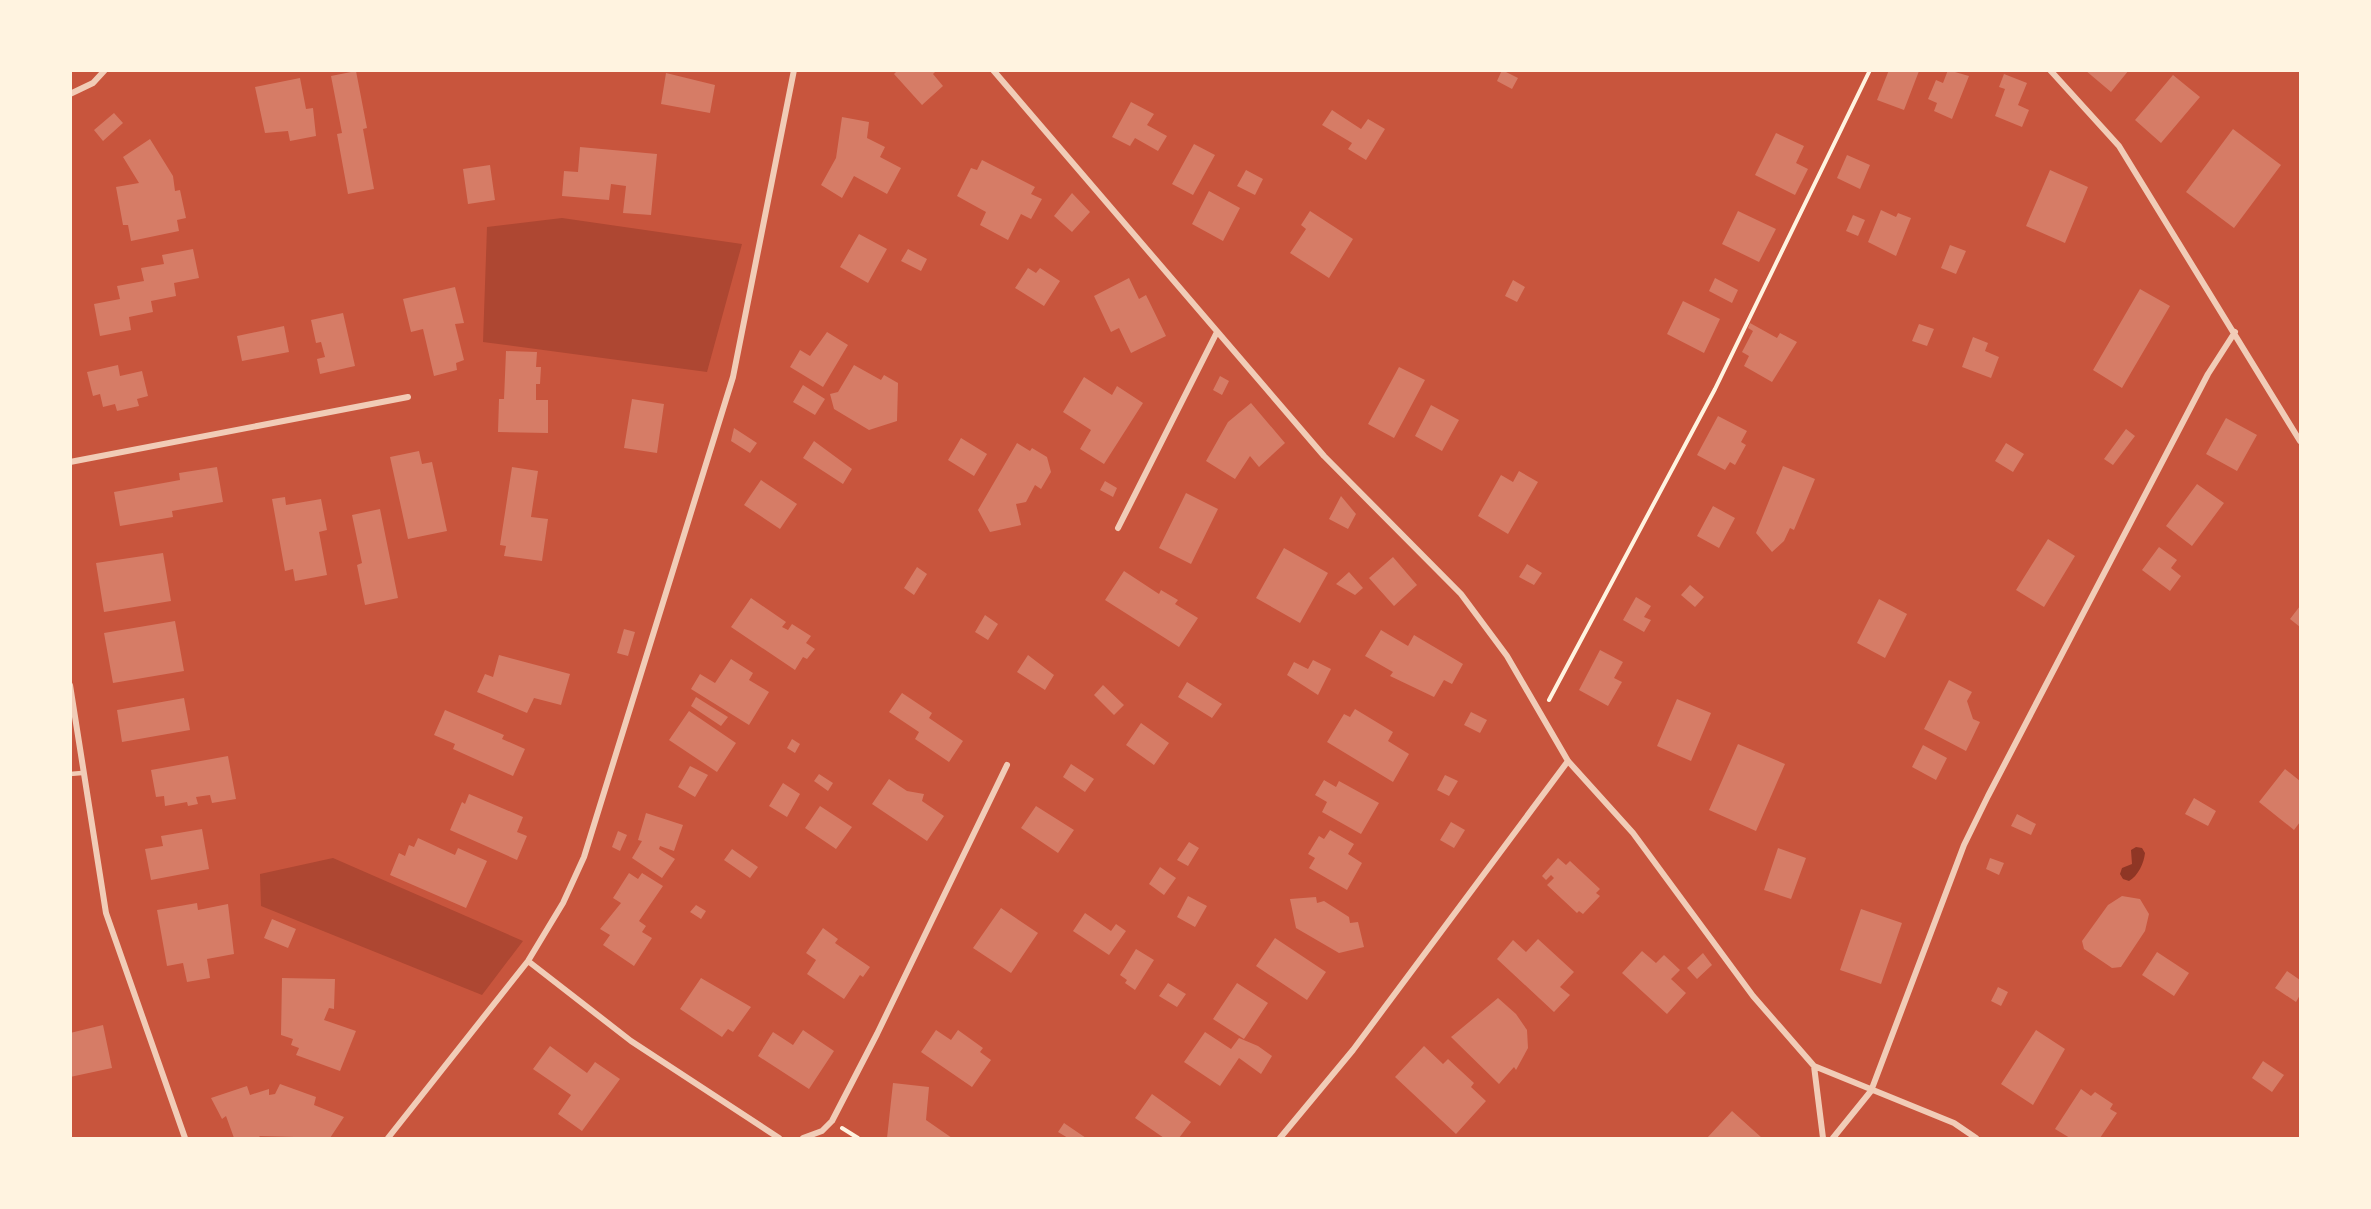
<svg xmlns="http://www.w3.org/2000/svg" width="2371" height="1209" font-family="Montserrat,sans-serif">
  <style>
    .green { fill: #ae4732 }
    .water { fill: #8f3625 }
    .building { fill: #d67c66 }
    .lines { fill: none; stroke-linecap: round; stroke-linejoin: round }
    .path { stroke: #fff3e0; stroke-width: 4 }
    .service { stroke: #f1ccb7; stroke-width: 4.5 }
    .minor { stroke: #f1ccb7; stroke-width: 6 }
  </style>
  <rect width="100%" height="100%" fill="#c8553d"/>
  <path class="green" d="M562,218L742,244L707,372L483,342L487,227Z
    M333,858L523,941L482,995L261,906L260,874Z"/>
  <path class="water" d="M2136,847L2142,848L2145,853C2144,863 2138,876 2129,881L2123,879L2120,874L2122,868L2132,864L2131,850Z"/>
  <path class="building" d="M898,70H937L933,74L943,86L922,105L894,74Z
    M1502,70L1518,78L1512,89L1497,81Z
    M1889,70L1919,71L1904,110L1877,100Z
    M1948,70L1969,76L1952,119L1934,111L1937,103L1928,99L1936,80L1943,83Z
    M2085,70H2129L2111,92Z
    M356,71L367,128L363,129L374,189L348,194L337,134L342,133L331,76Z
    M666,73L715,85L710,113L661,104Z
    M2004,74L2027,83L2018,105L2029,110L2022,127L1995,116L2005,89L1999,87Z
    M2173,75L2200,97L2161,143L2135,120Z
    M300,78L306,109L313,108L316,136L290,141L288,131L265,133L255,87Z
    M1131,102L1154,114L1147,125L1167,136L1158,151L1135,138L1130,146L1112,137Z
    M1332,110L1361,129L1368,119L1385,129L1366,160L1348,149L1352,143L1322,125Z
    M114,113L123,123L103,141L94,130Z
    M842,117L869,122L867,138L885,147L880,157L901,168L887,194L854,176L842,198L821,185L836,158Z
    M2233,129L2281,165L2234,228L2186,192Z
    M1776,133L1804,146L1796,163L1808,169L1795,195L1755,175Z
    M150,139L173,176L175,191L180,190L186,218L177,220L179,231L131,241L128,225H123L116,187L139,183L123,157Z
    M1194,144L1215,155L1193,195L1172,184Z
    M580,147L657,154L651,215L623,213L626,186L611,184L609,200L562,196L564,171L578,172Z
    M1847,155L1870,165L1860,189L1837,178Z
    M982,160L1035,187L1031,194L1042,199L1031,219L1021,214L1008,240L980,225L986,212L957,196L971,168L977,170Z
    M490,165L495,200L468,204L463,169Z
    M1246,170L1263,179L1255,195L1237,186Z
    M2050,170L2088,187L2065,243L2026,226Z
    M1209,191L1240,208L1223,241L1192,224Z
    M1072,193L1090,212L1072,232L1054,216Z
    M1881,210L1896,217L1898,213L1911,218L1896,256L1868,242Z
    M1310,211L1353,239L1329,278L1290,253L1306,229L1301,225Z
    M1738,211L1776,229L1759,262L1722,244Z
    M1853,215L1865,220L1858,236L1846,231Z
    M859,234L887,249L868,283L840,267Z
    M1950,245L1966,251L1956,274L1941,268Z
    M193,249L199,278L174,283L176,296L151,301L153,312L129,317L131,330L100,336L94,304L120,299L117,286L144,281L141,268L164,264L162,255Z
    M908,249L927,259L921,271L901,261Z
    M1028,268L1036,273L1040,268L1060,281L1044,306L1015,288Z
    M1129,278L1139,299L1146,295L1166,336L1131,353L1119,328L1111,332L1094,296Z
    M1715,278L1738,290L1732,303L1709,291Z
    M1513,280L1525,287L1517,302L1505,296Z
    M455,287L464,323L455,324L464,360L456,363L457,370L434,376L423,329L411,332L403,299Z
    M2140,289L2170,306L2122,388L2093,370Z
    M1683,301L1720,319L1704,353L1667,334Z
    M343,313L355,366L320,374L317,359L325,357L321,342L316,343L311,320Z
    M1750,323L1777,338L1780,333L1797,342L1772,382L1744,366L1749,356L1742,352L1753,331L1748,328Z
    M1919,324L1934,329L1927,346L1912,341Z
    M284,326L289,352L242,361L237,336Z
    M827,332L848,345L823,387L790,367L800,350L810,356Z
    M1973,337L1988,343L1985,351L1999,357L1991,378L1962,367Z
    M506,351L537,352L536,367H541L540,384H536V400H548V433L498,432L499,399H504Z
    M118,365L120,376L142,371L148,396L137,399L139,406L117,411L115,404L103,407L100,394L93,396L87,372Z
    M854,365L881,380L884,375L898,383L897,421L869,430L834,409L830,394L838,392Z
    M1399,367L1425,380L1394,438L1368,424Z
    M1220,376L1229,381L1222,395L1213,390Z
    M1084,377L1112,395L1117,386L1143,403L1104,464L1080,449L1091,430L1063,412Z
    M803,385L825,399L815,415L793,402Z
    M632,399L664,404L657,453L624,448Z
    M1251,403L1285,443L1259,467L1250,456L1235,479L1206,461L1228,422Z
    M1431,405L1459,420L1442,451L1415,436Z
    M1718,416L1747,431L1741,442L1746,445L1735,465L1730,462L1725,470L1697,455Z
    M2226,418L2257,435L2237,471L2206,454Z
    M734,428L757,443L750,453L731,441Z
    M2126,429L2135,436L2113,465L2104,459Z
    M961,438L987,454L974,476L948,460Z
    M814,441L852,469L843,484L803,458Z
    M1017,443L1030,451L1032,448L1047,457L1051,472L1041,489L1035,485L1026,502L1016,504L1021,525L990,532L978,510Z
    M2006,443L2024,454L2013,472L1995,461Z
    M419,451L422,464L432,462L447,531L408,539L390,457Z
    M1783,466L1815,479L1794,530L1790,528L1784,541L1772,552L1756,533Z
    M217,467L223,502L172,511L173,517L120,526L114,492L180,480L179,473Z
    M512,467L538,471L531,517L548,519L542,561L504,556L506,546L500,545Z
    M1519,471L1538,482L1508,534L1478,516L1501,475L1513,482Z
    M761,480L797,504L780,529L744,505Z
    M1105,481L1117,488L1113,497L1100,490Z
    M2197,484L2224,503L2192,546L2166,526Z
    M1186,493L1218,509L1191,564L1159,548Z
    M1341,496L1356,514L1348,529L1329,519Z
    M285,497L286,505L321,499L327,530L319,532L327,575L295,581L293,569L285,571L272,499Z
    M1713,506L1735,518L1719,548L1697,536Z
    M380,509L398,598L365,605L357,565L362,563L352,515Z
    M2048,539L2075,556L2044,607L2016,590Z
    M2159,547L2177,560L2171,568L2181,576L2170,591L2142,570Z
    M1284,548L1328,573L1300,623L1256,598Z
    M163,553L171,601L104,612L96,563Z
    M1393,557L1417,585L1394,606L1369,578Z
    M1527,564L1542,573L1534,585L1519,577Z
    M917,567L927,574L914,595L904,588Z
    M1124,571L1159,594L1161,590L1178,600L1175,604L1198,618L1179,647L1105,600Z
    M1349,572L1363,588L1355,595L1336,584Z
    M1690,585L1704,597L1695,607L1681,595Z
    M1636,597L1651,606L1644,617L1651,620L1644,632L1623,620Z
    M751,598L786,622L782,627L788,630L792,624L811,636L806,643L815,649L807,659L803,657L795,670L731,627Z
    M1879,599L1907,614L1885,658L1857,643Z
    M2300,606V627L2290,619Z
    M985,615L998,624L988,640L975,632Z
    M175,621L184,671L113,683L104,633Z
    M624,629L635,632L628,656L617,653Z
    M1381,630L1408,646L1414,635L1463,664L1452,684L1444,680L1434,697L1390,676L1393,672L1365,656Z
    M1600,650L1623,662L1614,678L1622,682L1608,706L1579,690Z
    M499,655L570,674L561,705L534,698L527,713L477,692L485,674L493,677Z
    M1028,655L1054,675L1045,690L1017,672Z
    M731,659L753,673L749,680L769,692L749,725L691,689L700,674L715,683Z
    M1313,660L1331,669L1318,695L1287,675L1294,662L1308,669Z
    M1949,680L1972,692L1967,701L1973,719L1980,722L1966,751L1924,729Z
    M1187,682L1222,704L1212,718L1178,697Z
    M1103,685L1124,705L1114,715L1094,695Z
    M902,693L932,713L929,718L963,741L949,762L915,739L919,732L889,712Z
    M696,697L728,717L721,726L691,706Z
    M184,698L190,730L122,742L117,710Z
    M1677,699L1711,713L1691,761L1657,746Z
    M1355,709L1393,732L1388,741L1409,754L1393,782L1327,742L1344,714L1350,717Z
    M445,710L504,735L502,739L525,749L513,776L453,749L455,744L434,735Z
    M689,711L736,743L717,772L669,740Z
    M1471,712L1487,720L1480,733L1464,725Z
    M1141,723L1169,743L1154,765L1126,745Z
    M792,739L800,744L795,753L787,748Z
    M1738,744L1785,764L1756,831L1709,810Z
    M1923,745L1947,758L1936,780L1912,767Z
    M228,756L236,799L212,803L210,795L196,797L198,804L188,806L187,802L165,806L164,796L156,797L151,770Z
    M1071,764L1094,779L1085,792L1063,777Z
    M690,766L708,775L695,797L678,787Z
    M2285,769L2300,781V822L2294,830L2259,802Z
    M819,774L833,783L828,791L814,781Z
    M1445,775L1458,781L1449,796L1437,790Z
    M889,779L907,791L924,794L922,801L944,816L927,841L872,804Z
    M1324,780L1336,787L1339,781L1379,803L1361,834L1322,812L1327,802L1315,795Z
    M783,783L800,794L787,817L769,806Z
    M469,794L523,817L517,832L527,836L517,860L450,830L462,802L465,804Z
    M2194,798L2216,811L2208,826L2185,814Z
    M820,806L852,827L836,849L805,828Z
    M1036,806L1074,830L1058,853L1021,828Z
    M646,813L683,825L674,851L660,846L659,849L675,859L662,878L632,858L642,841L638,840Z
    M2017,814L2036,824L2031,835L2011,826Z
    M1451,822L1465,830L1454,848L1440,840Z
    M202,829L209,869L151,880L145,849L163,846L161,836Z
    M1330,830L1354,844L1348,854L1362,863L1347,890L1309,868L1315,858L1308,854L1319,836L1324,839Z
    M618,831L627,835L620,851L612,847Z
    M418,838L455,855L458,848L487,861L466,908L390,875L399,853L405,856L409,845L414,847Z
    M1189,842L1199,848L1188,866L1177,860Z
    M1778,848L1806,858L1791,899L1764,890Z
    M732,849L758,867L750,878L724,860Z
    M1558,858L1566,865L1570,861L1600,889L1596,893L1600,896L1583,914L1579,911L1577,913L1547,885L1554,878L1551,875L1546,880L1542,876Z
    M1990,858L2004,863L1999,875L1986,869Z
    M1160,867L1176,878L1164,895L1149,884Z
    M629,873L638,879L642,873L663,886L639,921L646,926L642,932L652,938L634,966L603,945L610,935L600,929L621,903L613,898Z
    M1188,896L1207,906L1195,927L1177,917Z
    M2122,896L2140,899L2149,914L2145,931L2121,967L2112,968L2084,949L2082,941L2108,905Z
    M1316,897L1317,903L1324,901L1349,917L1350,923L1358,922L1364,947L1339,953L1296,928L1290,899Z
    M197,903L198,910L228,904L234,954L207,959L210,978L187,982L183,963L167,966L157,910Z
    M696,905L706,911L701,919L690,912Z
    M1001,908L1038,933L1011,973L973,948Z
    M1861,909L1902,923L1881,984L1840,970Z
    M1085,913L1111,931L1116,924L1126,931L1109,955L1073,931Z
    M272,919L296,929L288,948L264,938Z
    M823,928L838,939L835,943L870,967L863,977L860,975L844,999L807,974L816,960L806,953Z
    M1275,938L1326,972L1307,1000L1256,966Z
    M1538,939L1574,972L1560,987L1570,995L1554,1012L1497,959L1513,940L1526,952Z
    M1136,949L1154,960L1135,990L1125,983L1127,980L1120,975Z
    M1642,951L1656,963L1664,955L1680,970L1671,979L1686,993L1667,1014L1622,973Z
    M2157,952L2189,973L2174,996L2142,975Z
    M1703,953L1712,965L1697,979L1687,968Z
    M2287,971L2300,980V995L2296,1002L2275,988Z
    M282,978L335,979L334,1009L329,1008L324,1020L356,1031L340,1071L296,1055L299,1048L291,1045L293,1039L281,1035Z
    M701,978L751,1007L733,1032L728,1029L722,1037L680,1009Z
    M1168,983L1186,994L1177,1007L1159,996Z
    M1237,983L1268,1003L1244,1039L1213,1019Z
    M1998,987L2008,992L2001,1006L1991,1001Z
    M1498,998L1516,1014L1527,1030L1528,1048L1516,1070L1514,1067L1499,1084L1451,1037Z
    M103,1025L112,1068L70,1077V1033Z
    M803,1030L834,1051L809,1089L758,1056L773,1032L793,1045Z
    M936,1030L951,1040L958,1030L983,1048L980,1052L991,1060L972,1087L921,1052Z
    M2036,1030L2065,1049L2033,1105L2001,1084Z
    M1205,1032L1231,1049L1239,1038L1258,1046L1272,1056L1261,1074L1239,1058L1220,1086L1184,1062Z
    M550,1046L587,1073L595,1062L620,1079L582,1131L558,1114L571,1095L533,1069Z
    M1424,1046L1443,1064L1448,1059L1474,1083L1471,1087L1486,1101L1456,1134L1395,1077Z
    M2263,1061L2284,1075L2272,1092L2252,1078Z
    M893,1083L929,1087L926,1120L952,1138H887Z
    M280,1084L316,1097L314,1105L344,1117L330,1138L259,1136L261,1138H234L226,1116L222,1119L211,1098L247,1086L250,1095L269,1089V1095L275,1094Z
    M2081,1089L2091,1096L2095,1092L2113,1104L2110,1109L2117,1113L2100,1138H2070L2055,1129Z
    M1152,1094L1191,1122L1179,1138H1164L1135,1118Z
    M1732,1111L1762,1138H1707Z
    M1064,1123L1086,1138H1068L1058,1132Z"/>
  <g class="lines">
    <path class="path" d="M1549,700L1715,389L1870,70
      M842,1128L858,1138"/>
    <path class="service" d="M70,774L82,773"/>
    <path class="minor" d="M993,70L1324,456L1461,594L1507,656L1568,761L1633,833L1753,996L1814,1066L1954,1123L1976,1138
      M2050,70L2119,146L2300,441
      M70,94L93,83L105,70
      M70,462L408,397
      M1118,528L1217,332
      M70,685L106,913L185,1138
      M528,961L631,1041L779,1138
      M1814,1066L1823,1138
      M388,1138L528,961L563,903L584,857L733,377L794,70
      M803,1138L822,1131L832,1121L877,1034L1007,765
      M1280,1138L1353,1050L1568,761
      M1833,1138L1871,1091L1964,845L1988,796L2208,374L2235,332"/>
  </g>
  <rect width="2371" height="1209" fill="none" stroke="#fff3e0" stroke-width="144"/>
</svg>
